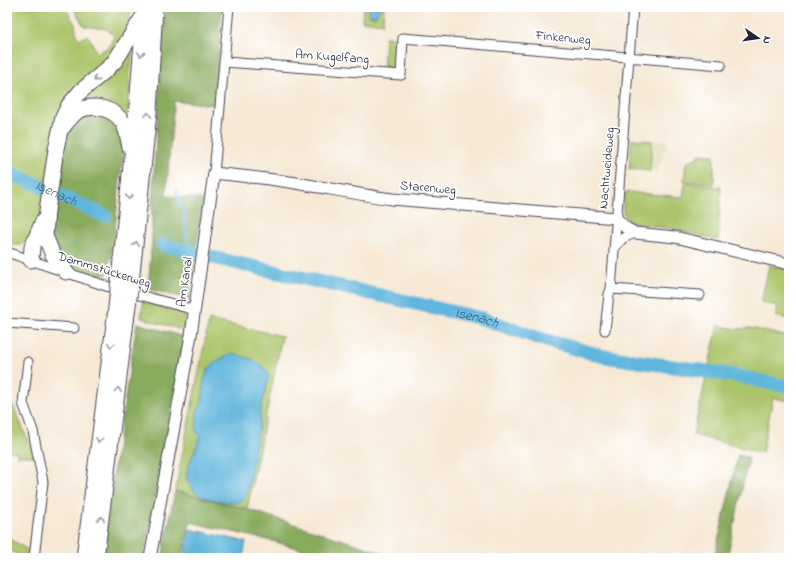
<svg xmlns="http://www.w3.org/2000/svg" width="796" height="565" font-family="'Indie Flower',sans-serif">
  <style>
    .built { fill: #e2dcba }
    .green { fill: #abc469; stroke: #667352 }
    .forest { fill: #88aa5d; stroke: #55664c }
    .water { fill: #60b6dc; stroke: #416c8c }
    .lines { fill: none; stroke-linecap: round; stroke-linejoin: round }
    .stream { stroke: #60b6dc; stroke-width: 2.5 }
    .river { stroke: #60b6dc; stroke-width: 14 }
    .minor-casing { stroke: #424052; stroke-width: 11 }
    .tertiary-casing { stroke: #424052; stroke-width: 13 }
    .trunk-casing { stroke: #424052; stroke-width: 17 }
    .minor { stroke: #fff; stroke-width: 9 }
    .tertiary { stroke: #fff; stroke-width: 11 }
    .trunk { stroke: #fff; stroke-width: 15 }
    .trunk-bridge-casing { stroke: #424052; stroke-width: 17; stroke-linecap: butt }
    .trunk-bridge { stroke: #fff; stroke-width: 15 }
    .oneway { stroke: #9c9ca7 }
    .labels { text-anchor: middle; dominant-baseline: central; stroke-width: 3.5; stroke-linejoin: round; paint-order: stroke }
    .street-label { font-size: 13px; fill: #22223b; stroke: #fff }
    .water-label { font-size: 14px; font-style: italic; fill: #3b5d7b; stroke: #fff }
  </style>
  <rect width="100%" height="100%" fill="#fff"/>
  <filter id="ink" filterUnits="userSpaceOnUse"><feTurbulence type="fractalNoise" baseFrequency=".025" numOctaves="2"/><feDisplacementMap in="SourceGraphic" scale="8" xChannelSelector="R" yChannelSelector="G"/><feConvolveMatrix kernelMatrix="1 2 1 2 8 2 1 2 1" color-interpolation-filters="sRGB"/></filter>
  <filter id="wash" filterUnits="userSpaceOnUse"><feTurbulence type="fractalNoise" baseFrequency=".012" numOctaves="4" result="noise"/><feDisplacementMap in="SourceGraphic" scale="16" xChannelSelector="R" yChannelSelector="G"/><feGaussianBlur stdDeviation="0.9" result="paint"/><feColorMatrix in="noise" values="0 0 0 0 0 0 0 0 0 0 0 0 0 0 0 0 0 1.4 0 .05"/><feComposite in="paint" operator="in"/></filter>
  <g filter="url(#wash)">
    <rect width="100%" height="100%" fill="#f6e8d4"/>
    <path class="built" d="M631,138L667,141V150H663L662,163H659L658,173L628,170Z"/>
    <path class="green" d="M7,7H65L75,24L77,36L79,39L88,35L97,53L109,47L114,36L107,29L84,26L73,7H132L129,25L112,57L69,95L42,212L28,242L20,245H7Z
      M363,7H384L383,23L362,21Z
      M385,37L400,38L398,71L383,70Z
      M133,39L127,123L75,103Z
      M632,139L652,141L650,171L629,169Z
      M699,154L714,155V184L684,181L686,163L699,156Z
      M685,183L721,187L718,240L673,229L632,223C619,215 623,205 625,192L683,197Z
      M769,265L789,270V319L775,316L778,306L761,302Z
      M143,302L182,313L185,316V325L182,330L141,318Z
      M209,320L282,336L247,509L175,491Z
      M718,325L736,329L751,328L789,337V401L773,398L762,453L693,435Z
      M13,405L32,450L34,456H17V452L7,451V408Z
      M7,537L28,550L27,556L25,557L7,550Z"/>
    <path class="forest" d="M165,7H222L215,105L174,101L166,196L203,199L189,299L148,289L152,240V201Z
      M97,112L113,117L123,130V150L114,238L107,274C94,276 90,273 78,269C34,254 53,202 60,169C61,160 64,132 68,127C77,114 83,114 97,112Z
      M137,323L185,337L144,558H102L114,468Z
      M738,455L749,458L727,558H714Z
      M175,491L247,509L399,558H332L276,542L190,522L182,558H162Z"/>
    <path class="water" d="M369,7H380L375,17L368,14Z
      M233,353L256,361L266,370L269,376L261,408L260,421L247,492C245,495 244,500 240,502C236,504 206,499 201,496C195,493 189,486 187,480C185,464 197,451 200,436L196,431L197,412L202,402L204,380L208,369L215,362Z
      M190,529L246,542L243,558H205L185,553Z"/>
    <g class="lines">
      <path class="stream" d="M7,185L25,179
        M177,191L178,202L185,214V223L189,251"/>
      <g class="river">
        <path id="s1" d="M7,171L105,216"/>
        <path id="s2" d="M163,245L223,260L484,319L538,338L602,356L737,376L789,387"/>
      </g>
    </g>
  </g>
  <g filter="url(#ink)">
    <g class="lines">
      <g class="minor-casing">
        <path id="minor" d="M225,62L401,75L403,38L721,65
          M214,173L229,7
          M614,248L623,238L635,233
          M7,252L106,286L195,310
          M611,289L700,295
          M7,323L74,328
          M605,330L609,294L611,289L633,7
          M28,362L23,403L33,431L43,482L34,558"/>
      </g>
      <g class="tertiary-casing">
        <path id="tertiary" d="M150,558L191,335L214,173C243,176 273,179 302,184C332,189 362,195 392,199L616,218L626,228L635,233L675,237L789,264"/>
      </g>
      <g class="trunk-casing">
        <path id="trunk" d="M63,127C67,122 72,115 78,111C93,103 114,108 123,123C127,130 128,139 130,147
          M31,260L32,247L43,221
          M66,272L53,255L45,236L47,211L56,149L63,117L69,105L80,92L106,70L115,61L144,15
          M119,279L136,118L144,17
          M131,283L149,112L155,7
          M84,558L115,317
          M96,558L126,321"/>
      </g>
      <use href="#minor" class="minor"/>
      <use href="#tertiary" class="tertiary"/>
      <use href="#trunk" class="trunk"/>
      <g class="trunk-bridge-casing">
        <path id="trunk-bridge" d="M115,317L119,279
          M126,321L131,283"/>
      </g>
      <use href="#trunk-bridge" class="trunk-bridge"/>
    </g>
    <defs><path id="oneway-chevron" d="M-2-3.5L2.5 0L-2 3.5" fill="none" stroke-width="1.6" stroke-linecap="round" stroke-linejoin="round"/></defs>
    <g class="oneway">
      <use href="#oneway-chevron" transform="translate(141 54) rotate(94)"/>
      <use href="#oneway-chevron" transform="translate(96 79) rotate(140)"/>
      <use href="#oneway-chevron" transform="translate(148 115) rotate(-85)"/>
      <use href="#oneway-chevron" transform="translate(129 197) rotate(95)"/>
      <use href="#oneway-chevron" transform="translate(136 244) rotate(-84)"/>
      <use href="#oneway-chevron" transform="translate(111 345) rotate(97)"/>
      <use href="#oneway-chevron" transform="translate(118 390) rotate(-83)"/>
      <use href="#oneway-chevron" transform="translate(99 440) rotate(97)"/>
      <use href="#oneway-chevron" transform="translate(101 519) rotate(-83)"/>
    </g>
  </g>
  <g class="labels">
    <g class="street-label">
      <text transform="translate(563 38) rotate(5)">Finkenweg</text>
      <text transform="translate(332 57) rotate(4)">Am Kugelfang</text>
      <text transform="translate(607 168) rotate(-85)">Nachtweideweg</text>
      <text transform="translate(428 188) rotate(5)">Starenweg</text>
      <text transform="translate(104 270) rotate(17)">Dammstückerweg</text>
      <text transform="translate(185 282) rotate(-82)">Am Kanal</text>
    </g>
    <g class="water-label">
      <text stroke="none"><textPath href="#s1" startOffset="54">Isenach</textPath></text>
      <text stroke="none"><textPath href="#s2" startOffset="322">Isenach</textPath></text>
    </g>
  </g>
  <rect width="796" height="565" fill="none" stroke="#fff" stroke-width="24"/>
  <g transform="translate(758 38) rotate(103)" stroke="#ffffff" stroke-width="3" paint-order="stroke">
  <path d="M0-3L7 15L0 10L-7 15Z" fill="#22223b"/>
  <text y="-6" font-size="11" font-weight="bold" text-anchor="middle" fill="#22223b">N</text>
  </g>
</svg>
